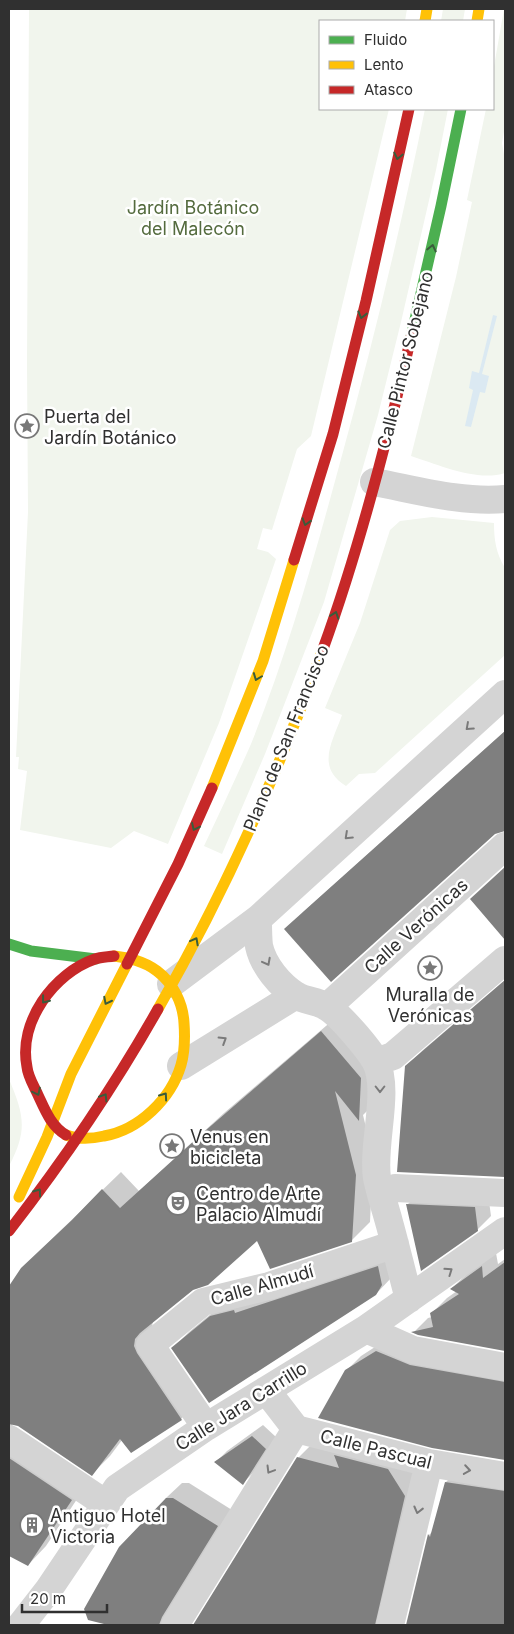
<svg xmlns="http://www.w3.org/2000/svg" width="514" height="1634" font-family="Inter,sans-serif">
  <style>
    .green { fill: #f1f5ed }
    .water { fill: #dbe9f2 }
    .shadow { fill: #0003 }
    .building { fill: #7f7f7f }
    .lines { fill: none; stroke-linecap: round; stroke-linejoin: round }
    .street { stroke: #d4d4d4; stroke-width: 28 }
    .fast { stroke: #4caf50; stroke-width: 11 }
    .slow { stroke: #ffc107; stroke-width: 11 }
    .jam { stroke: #c62828; stroke-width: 11 }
    .oneway { stroke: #3a5c3b }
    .oneway2 { stroke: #7a7a7a }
    .labels { text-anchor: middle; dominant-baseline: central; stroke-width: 5; stroke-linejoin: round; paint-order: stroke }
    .park-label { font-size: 18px; fill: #546b3e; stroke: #fff }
    .street-label { font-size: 18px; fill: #303030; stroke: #fff }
    .poi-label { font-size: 18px; fill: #303030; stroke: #fff; text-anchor: start }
  </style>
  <rect width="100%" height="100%" fill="#fff"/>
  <path class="green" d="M29,9H407L405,21H320V109H389L311,436L297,449L272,530L263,528L257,549L268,552L276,559L219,723L168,844L134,831L111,848L20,830L27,771L18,769L19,757H16L28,512L27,364Z
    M443,9H465L463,21H441Z
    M504,9L505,126L502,143L505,160V473C477,482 439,465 411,456L456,277L472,202L467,200L486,109H493V72Z
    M425,109H448L436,170L401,322L378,415L324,602L265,754L222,854L204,846C220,812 236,778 251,744C288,652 315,555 341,459C373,343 401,227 425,109Z
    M432,517L494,523C494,540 496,553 505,568V655L375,773L359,774L346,786C315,767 333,741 342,715L325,708L360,623L390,530L400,521Z
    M9,1079C24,1115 28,1130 9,1166Z"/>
  <path class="water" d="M493,315L497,316L482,374L489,376L485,393L480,392L471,427L465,426L473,390L469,388L472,371L479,373Z"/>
  <path class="shadow" d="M505,731V830L502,829L302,913Z
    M505,867V939L472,899Z
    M505,980V1176L398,1170L406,1067L423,1050Z
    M340,1014L379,1059L376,1102L363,1115L373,1156L370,1222L351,1241L258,1239L153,1321L152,1327L199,1400L181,1419L131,1452L122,1440L110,1456L92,1474L18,1425L12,1423L13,1428L89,1481L46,1546L28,1565L9,1554V1289L22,1268L121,1172L139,1191L224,1113Z
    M421,1191L488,1194L491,1216L477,1230L407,1205Z
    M394,1251L392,1277L376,1294L173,1348L189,1332L228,1300Z
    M496,1253L498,1264L505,1259V1350L414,1332L428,1318L432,1317V1313L447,1298L457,1291L452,1288L467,1274Z
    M392,1336L505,1366V1459L433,1446L346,1371L361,1356Z
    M263,1425L276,1437L254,1472L243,1483L216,1462L227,1451Z
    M313,1443L403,1454L419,1481L401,1625H195L298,1458Z
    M461,1467L505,1475V1625H407L429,1535L433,1531L446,1482Z
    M182,1483H189L232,1510L167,1625H112L89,1619L166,1498Z"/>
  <path class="building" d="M505,731V831L495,834L331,982L284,929Z
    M505,867V940L470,899Z
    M505,980V1177L397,1172L405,1066Z
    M321,1031L361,1078L359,1121L335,1091L356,1175L352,1242L270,1269L257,1241L208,1285L193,1290L140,1333L135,1339L134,1346L137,1353L182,1420L131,1453L120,1439L92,1476L18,1426L9,1424V1286L21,1268L72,1220L102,1189L120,1208L205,1131Z
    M406,1204L475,1207L478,1231L421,1271Z
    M505,1262V1351L418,1335L411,1332L433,1327L430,1313L459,1294L450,1289L482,1266L483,1278Z
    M378,1266L382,1285L376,1295L209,1403L171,1348L210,1316L234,1310L235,1313Z
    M376,1351L410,1365L505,1382V1460L432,1448L318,1418L345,1370Z
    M252,1436L266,1449L243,1485L214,1462Z
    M334,1455L388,1469L405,1496L375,1625H193L297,1457L339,1468Z
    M9,1458L72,1500L28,1566L9,1556Z
    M445,1482L505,1491V1625H406L428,1534L430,1537Z
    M166,1498H173L218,1526L162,1617L159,1625H108L88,1620L84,1609L119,1547Z"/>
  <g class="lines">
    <path class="street" d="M374,482C417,490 462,503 505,499
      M258,919C258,928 258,937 259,946C263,965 280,986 297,996C306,1001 317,1001 325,1006C338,1012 369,1049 376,1062C390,1091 372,1144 377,1178C380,1193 385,1207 389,1222C396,1247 402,1273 409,1299
      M171,984L258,919L505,694
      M327,1007L505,846
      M376,1062L393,1056L505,960
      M181,1066L296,995
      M395,1188L505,1193
      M366,1329L413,1350L505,1367
      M266,1390L296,1429L429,1463L505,1476
      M206,1427L150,1345L203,1302L269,1286L395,1244
      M9,1439L106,1504
      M21,1625L49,1589L117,1488L206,1427L366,1329L505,1231
      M175,1625L296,1429
      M390,1625L429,1463"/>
    <path class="fast" d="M411,337L441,206L461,109
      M9,944L31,951L96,959"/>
    <path class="slow" d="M425,21L427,9
      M477,21L479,9
      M212,788L263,661L294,560
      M158,1009C224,894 278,773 323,649
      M66,1135C79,1140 91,1139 104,1136C139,1130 171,1099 181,1065C185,1051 185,1037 184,1023C183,1003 173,983 157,971C144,961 129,958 114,956
      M19,1197L47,1137L71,1074L127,964"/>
    <path class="jam" d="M294,560L333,434L366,301L409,109
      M323,649C360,547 387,442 411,337
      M127,964L178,864L212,788
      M66,1135C51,1126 45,1110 38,1095C34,1086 28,1077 27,1067C18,1022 54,973 95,959C101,957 108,957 114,956
      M9,1231C64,1160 114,1087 158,1009"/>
  </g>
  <defs><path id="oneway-chevron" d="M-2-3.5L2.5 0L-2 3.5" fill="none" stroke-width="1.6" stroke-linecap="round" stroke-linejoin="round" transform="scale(1.25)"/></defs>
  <g class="oneway">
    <use href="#oneway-chevron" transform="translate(398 156) rotate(102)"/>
    <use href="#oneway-chevron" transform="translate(432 248) rotate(-77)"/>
    <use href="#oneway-chevron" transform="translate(362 315) rotate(104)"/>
    <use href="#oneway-chevron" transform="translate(306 522) rotate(107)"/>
    <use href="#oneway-chevron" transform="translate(335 615) rotate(-71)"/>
    <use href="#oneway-chevron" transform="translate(257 677) rotate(111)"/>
    <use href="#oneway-chevron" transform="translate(195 827) rotate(115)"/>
    <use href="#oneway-chevron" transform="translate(195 941) rotate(-62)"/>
    <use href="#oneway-chevron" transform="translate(45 1000) rotate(128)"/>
    <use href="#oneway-chevron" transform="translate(107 1001) rotate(117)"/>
    <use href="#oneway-chevron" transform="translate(37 1092) rotate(64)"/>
    <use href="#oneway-chevron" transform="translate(164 1096) rotate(-55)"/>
    <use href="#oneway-chevron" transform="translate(104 1097) rotate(-58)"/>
    <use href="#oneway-chevron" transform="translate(38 1192) rotate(-54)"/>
  </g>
  <g class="oneway2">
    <use href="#oneway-chevron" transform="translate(469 727) rotate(138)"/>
    <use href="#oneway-chevron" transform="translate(348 836) rotate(137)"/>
    <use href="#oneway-chevron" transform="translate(267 962) rotate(62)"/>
    <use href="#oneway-chevron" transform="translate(223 1040) rotate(-32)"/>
    <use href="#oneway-chevron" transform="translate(380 1089) rotate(90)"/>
    <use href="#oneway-chevron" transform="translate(449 1271) rotate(-35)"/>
    <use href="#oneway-chevron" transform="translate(270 1470) rotate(121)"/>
    <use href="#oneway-chevron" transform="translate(467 1470) rotate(9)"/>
    <use href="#oneway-chevron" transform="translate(418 1510) rotate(104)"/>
  </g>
  <defs>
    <g id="sight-ring" transform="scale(1.25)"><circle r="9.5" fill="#fff" stroke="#787878" stroke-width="1.5"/><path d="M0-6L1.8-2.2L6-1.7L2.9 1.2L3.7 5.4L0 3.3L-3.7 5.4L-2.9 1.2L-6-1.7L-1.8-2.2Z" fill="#787878"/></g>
    <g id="theatre-ring" transform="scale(1.25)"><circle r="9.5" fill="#fff" stroke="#787878" stroke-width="1.5"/><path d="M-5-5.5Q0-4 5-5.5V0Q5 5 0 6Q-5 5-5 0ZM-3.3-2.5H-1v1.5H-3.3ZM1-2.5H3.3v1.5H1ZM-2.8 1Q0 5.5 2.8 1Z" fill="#787878"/></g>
    <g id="building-ring" transform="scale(1.25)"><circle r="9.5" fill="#fff" stroke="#787878" stroke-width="1.5"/><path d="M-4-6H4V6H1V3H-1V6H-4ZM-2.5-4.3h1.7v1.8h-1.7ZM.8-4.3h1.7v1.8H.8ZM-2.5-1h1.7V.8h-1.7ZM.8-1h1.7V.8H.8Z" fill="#787878"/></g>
  </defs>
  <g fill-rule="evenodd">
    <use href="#sight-ring" x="27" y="426"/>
    <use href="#sight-ring" x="430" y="968"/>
    <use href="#sight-ring" x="172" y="1146"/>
    <use href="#theatre-ring" x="178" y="1203"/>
    <use href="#building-ring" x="32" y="1525"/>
  </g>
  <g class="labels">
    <g class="park-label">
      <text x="193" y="207">Jardín Botánico<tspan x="193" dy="21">del Malecón</tspan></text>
    </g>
    <g class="street-label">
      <text transform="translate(405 360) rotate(-76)">Calle Pintor Sobejano</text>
      <text transform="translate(286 738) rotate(-68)">Plano de San Francisco</text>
      <text transform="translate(416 926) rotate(-42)">Calle Verónicas</text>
      <text transform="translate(262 1285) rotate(-16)">Calle Almudí</text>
      <text transform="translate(241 1406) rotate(-32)">Calle Jara Carrillo</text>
      <text transform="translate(376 1449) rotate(14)">Calle Pascual</text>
    </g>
    <g class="poi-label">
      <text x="44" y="416">Puerta del<tspan x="44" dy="21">Jardín Botánico</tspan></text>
      <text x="430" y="994" text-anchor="middle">Muralla de<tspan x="430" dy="21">Verónicas</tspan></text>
      <text x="190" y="1136">Venus en<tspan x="190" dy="21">bicicleta</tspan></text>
      <text x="196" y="1193">Centro de Arte<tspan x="196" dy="21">Palacio Almudí</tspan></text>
      <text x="50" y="1515">Antiguo Hotel<tspan x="50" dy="21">Victoria</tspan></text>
    </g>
  </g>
  <rect width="514" height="1634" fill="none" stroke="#303030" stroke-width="20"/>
  <rect x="319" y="20" width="175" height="90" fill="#ffffff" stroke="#acacac"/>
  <rect x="329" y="36" width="25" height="8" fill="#4caf50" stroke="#acacac"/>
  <text x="364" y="45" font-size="15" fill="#303030">Fluido</text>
  <rect x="329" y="61" width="25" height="8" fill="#ffc107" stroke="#acacac"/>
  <text x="364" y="70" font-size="15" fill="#303030">Lento</text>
  <rect x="329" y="86" width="25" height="8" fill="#c62828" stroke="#acacac"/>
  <text x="364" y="95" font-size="15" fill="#303030">Atasco</text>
  <path d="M22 1604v8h85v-8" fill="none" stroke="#303030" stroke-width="2.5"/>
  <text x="30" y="1604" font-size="15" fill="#303030" stroke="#ffffff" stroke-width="4" paint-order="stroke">20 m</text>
</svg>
